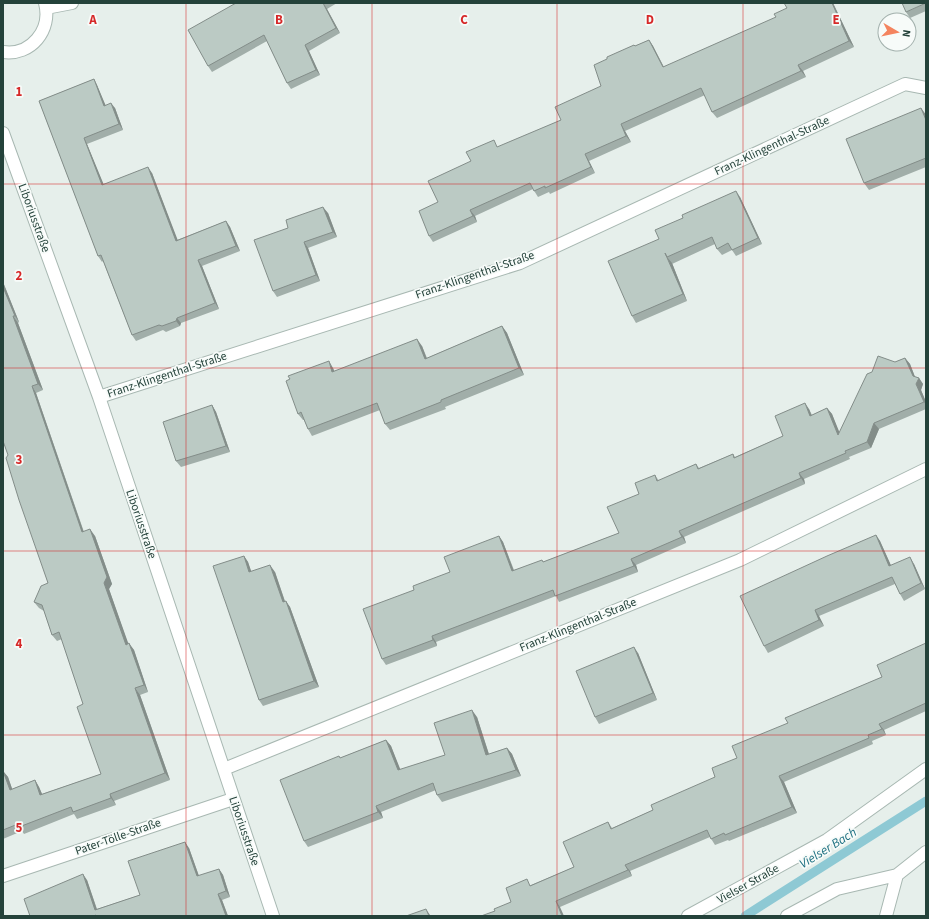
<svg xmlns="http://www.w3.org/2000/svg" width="929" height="919" font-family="'Source Sans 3',sans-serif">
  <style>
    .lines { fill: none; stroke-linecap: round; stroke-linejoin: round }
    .stream { stroke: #8ec9d4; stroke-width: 9 }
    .minor-casing { stroke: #a8b8b2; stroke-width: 14 }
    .minor { stroke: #fff; stroke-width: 12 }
    .wall { fill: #a1aea9 }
    .shaded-wall { fill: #838d89 }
    .building { fill: #bbcac4; stroke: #838d89 }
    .grid { fill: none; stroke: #d62828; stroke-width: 1; stroke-opacity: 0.55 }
    .labels { text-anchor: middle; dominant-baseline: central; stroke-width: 3.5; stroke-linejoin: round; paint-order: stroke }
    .street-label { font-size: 12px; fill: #24423a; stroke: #f7fbf9 }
    .water-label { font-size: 13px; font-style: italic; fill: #1c6f80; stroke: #f7fbf9 }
    .grid-label { font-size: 13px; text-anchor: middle; font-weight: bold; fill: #d62828; stroke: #f7fbf9; stroke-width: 3.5; stroke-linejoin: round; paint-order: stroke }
  </style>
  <rect width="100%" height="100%" fill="#e6efeb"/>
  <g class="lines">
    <path class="stream" d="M745,916L926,801"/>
    <g class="minor-casing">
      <path id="minor" d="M46,8L72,3
        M3,52C31,56 52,30 45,3
        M3,133L99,397L273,916
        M99,397L520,263L905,84L926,88
        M224,769L740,560L926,469
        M3,876L233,799
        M688,916L827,840L926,769
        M787,916L837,889L897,875L926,852
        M886,916L897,875"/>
    </g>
    <use href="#minor" class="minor"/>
  </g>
  <path class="wall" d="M236,3H337L327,9L340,33L309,51L320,75L291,89L287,83L267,41L212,72L208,66Z
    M833,3L854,47L803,71L806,77L717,118L712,112L705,95L625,131L631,142L589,161L595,173L550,194L549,192L538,197L533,189L475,216L477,222L433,242L429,236L438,202L471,161L561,120L601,86L607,59L634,45L635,46L649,40L653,46L664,67Z
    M926,3V11L910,18L906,12Z
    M94,79L97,85L105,105L115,108L123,130L87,144L103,184L152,173L177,240L226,221L230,227L240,251L202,266L219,309L181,323L180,326L166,332L163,330L136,341L132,335L103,261L102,262L98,256L39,101Z
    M921,108L926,115V167L869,190L864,183Z
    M740,197L762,244L736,256L732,250L722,255L717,249L715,244L672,264V263L687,301L636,323L632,316L659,239L683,218Z
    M328,213L337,237L308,248L320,281L277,297L273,291L288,228Z
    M3,282L19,322L18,323L43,390L36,393L84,532L95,536L112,584L109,589L128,644L134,650L148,692L140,695L170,780L114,801L116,805L77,819L74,814L24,834L22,831L3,839V771L8,777L12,789L35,780L39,787L42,794L101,774L83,704L62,639L57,641L52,635L44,611L39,608L34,602L48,583L8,455Z
    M502,326L507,333L524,375L445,407L446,409L390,430L385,424L380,410L312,436L308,429L304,420H303L298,414L290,379L333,368L334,371L422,346L427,358Z
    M905,358L910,364L915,377L919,378L923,384L921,390L926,402V409L879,429L871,448L849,457L850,459L804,479L805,484L684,537L686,543L636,565L638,572L559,602L556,596L436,642L437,646L386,665L382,659L414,590L450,572L499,536L503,542L514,570L543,562L619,533L639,494L655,475L659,481L696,464L699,468L733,454L735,457L783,436L809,409L812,415L827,408L832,414L839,433L895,362Z
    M212,405L216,412L230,452L181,467L176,461Z
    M876,535L880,541L891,566L914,564L925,589L904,601L900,594L895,584L819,616L824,626L768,653L764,646Z
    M244,556L248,562L251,572H275L285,601L290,607L319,687L263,706L259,700Z
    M926,643V711L884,730L886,735L872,741L873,744L784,782L797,813L729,841L728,840L715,845L710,837L630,871L632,876L560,907L495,911L511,902L531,885L574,867L608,822L612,828L653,810L715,777L737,758L788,723L882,677Z
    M638,653L657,700L599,724L595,717Z
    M477,717L489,754L507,748L512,754L521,776L442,802L437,795L436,790L381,812L383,818L308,847L304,841L340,758L386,740L391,746L400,770L445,755Z
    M189,848L199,876L219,869L223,875L230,897L222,900L228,916H30L87,880L97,909L140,895Z"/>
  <path class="shaded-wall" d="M323,3L327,9L340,33L336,28Z
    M832,3H833L854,47L849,41Z
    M649,40L653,46L667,74L663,67Z
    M305,45L309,51L320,75L316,70Z
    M798,65L803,71L806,77L801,71Z
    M94,79L97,85L108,111L104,106Z
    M111,103L115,108L123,130L119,124Z
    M921,108L926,115V120Z
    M621,124L625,131L631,142L626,136Z
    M84,138L87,144L106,190L102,185Z
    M585,154L589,161L595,173L591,167Z
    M148,167L152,173L180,246L176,241Z
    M736,191L740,197L762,244L758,238Z
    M323,207L328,213L337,237L333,232Z
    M470,210L475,216L477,222L473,216Z
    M226,221L230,227L240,251L236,246Z
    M304,242L308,248L320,281L316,275Z
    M667,257L672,263L687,301L683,294Z
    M198,260L202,266L219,309L215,303Z
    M3,282L19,322L15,316L3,287Z
    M13,316L18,323L43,390L38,384Z
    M177,318L181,323L180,326L176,321Z
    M502,326L507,333L524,375L519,368Z
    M417,339L422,346L429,365L425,359Z
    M905,358L910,364L917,382L913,376Z
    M329,361L333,368L337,378L332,372Z
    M919,378L923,384L921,390L926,402V405L924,402L916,384Z
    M32,386L36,393L86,539L82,532Z
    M805,403L809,409L814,422L810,416Z
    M212,405L216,412L230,452L226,446Z
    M827,408L832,414L843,441L838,435Z
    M874,423L879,429L871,448L867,442Z
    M799,473L804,479L805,484L801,478Z
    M90,529L95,536L112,584L109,589L131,651L126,645L104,583Z
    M679,531L684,537L686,543L682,537Z
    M876,535L880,541L894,572L889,566Z
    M499,536L503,542L516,577L512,571Z
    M244,556L248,562L254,579L249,572Z
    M910,557L914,564L925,589L921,583Z
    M631,559L636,565L638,572L634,566Z
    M270,565L275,572L287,608L283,602Z
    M286,601L290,607L319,687L314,681Z
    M815,610L819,616L824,626L819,620Z
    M432,636L436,642L437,646L433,640Z
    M129,643L134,650L148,692L144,685Z
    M634,647L638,653L657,700L653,693Z
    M135,688L140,695L170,780L165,773Z
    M472,710L477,717L491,761L486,755Z
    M879,724L884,730L886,735L882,729Z
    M386,740L391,746L403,776L398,770Z
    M507,748L512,754L521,776L516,770Z
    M3,771L8,777L15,797L10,790Z
    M779,776L784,782L797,813L792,807Z
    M35,780L39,787L45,801L40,795Z
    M110,794L114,801L116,805L111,798Z
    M376,806L381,812L383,818L378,812Z
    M185,842L189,848L201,882L197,876Z
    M625,865L630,871L632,876L628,870Z
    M219,869L223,875L230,897L226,891Z
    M83,874L87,880L99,916L95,910Z
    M218,894L222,900L228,916H226Z
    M556,901L560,907L564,916H562Z
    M426,909L430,915L431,916H429Z"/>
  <path class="building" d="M236,3H323L336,28L305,45L316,70L287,83L264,35L208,66L188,30Z
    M784,3H832L849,41L798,65L801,71L712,112L701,88L621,124L626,136L585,154L591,167L545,188V186L534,191L530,183L470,210L473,216L429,236L419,211L438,202L428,181L471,161L466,152L494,140L497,147L561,120L555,107L601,86L594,65L607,59V57L634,45L635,46L649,40L663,67L776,17L774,14L787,8Z
    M902,3H926L906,12Z
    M94,79L104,106L111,103L119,124L84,138L102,185L148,167L176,241L226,221L236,246L198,260L215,303L177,318L176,321L162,326L159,325L132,335L101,255L98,256L39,101Z
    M921,108L926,120V158L864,183L846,139Z
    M736,191L758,238L732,250L728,243L717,249L712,237L667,257L665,253L683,294L632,316L608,261L659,239L655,230L683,218L682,215Z
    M323,207L333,232L304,242L316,275L273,291L254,240L288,228L286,220Z
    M3,287L15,316H13L38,384L32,386L82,532L90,529L107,577L104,583L126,645L129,643L144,685L135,688L165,773L110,794L111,798L73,812L71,807L19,827L18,824L3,830V771L10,790L35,780L40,795L101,774L77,707L83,704L59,632L52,635L42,605L34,602L41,586L48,583L19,500L6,458L8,455L3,441Z
    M502,326L519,368L441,400V402L385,424L377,403L308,429L301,412L298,414L286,381L290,379L288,376L329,361L332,372L417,339L425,359Z
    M878,356L895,362L905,358L913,376L919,378L916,384L924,402L874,423L867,442L845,451L846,453L799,473L801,478L679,531L682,537L631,559L634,566L555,596L553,590L432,636L433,640L382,659L363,609L414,590L413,586L450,572L444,557L499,536L512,571L542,560L543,562L619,533L607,507L639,494L635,483L655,475L657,481L696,464L698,469L733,454L734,458L783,436L775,416L805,403L810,416L827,408L838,435L867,374L872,372Z
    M212,405L226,446L176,461L163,422Z
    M876,535L889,566L910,557L921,583L900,594L892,577L815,610L819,620L764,646L740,596L827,556Z
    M244,556L249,572L270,565L283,602L286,601L314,681L259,700L213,566Z
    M926,643V703L879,724L882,729L868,735L869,738L779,776L792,807L725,835L724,833L711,839L707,830L625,865L628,870L556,901L562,916H481L495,911L494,909L511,902L506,888L527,879L530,886L574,867L563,842L608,822L611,829L653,810L651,805L715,777L712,768L737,758L732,746L788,723L785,718L882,677L877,665Z
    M634,647L653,693L595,717L576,671Z
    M472,710L486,755L507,748L516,770L437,795L433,783L376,806L378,812L304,841L280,780L339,756L340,758L386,740L398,770L445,755L434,723Z
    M185,842L197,876L219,869L226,891L218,894L226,916H96V915L94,916H30L24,899L83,874L95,910L140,895L128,861Z
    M426,909L429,916H406Z"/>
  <path class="grid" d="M186,3V916M372,3V916M557,3V916M743,3V916M3,184H926M3,368H926M3,551H926M3,735H926"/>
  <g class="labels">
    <g class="street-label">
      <text transform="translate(772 146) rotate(-25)">Franz-Klingenthal-Straße</text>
      <text transform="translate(34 218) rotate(70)">Liboriusstraße</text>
      <text transform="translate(475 275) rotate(-19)">Franz-Klingenthal-Straße</text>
      <text transform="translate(167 375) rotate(-18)">Franz-Klingenthal-Straße</text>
      <text transform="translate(141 524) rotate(71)">Liboriusstraße</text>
      <text transform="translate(578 625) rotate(-22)">Franz-Klingenthal-Straße</text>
      <text transform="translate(244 831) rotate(71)">Liboriusstraße</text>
      <text transform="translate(118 837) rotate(-19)">Pater-Tölle-Straße</text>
      <text transform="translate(748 884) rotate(-29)">Vielser Straße</text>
    </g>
    <g class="water-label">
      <text transform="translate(828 848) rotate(-32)">Vielser Bach</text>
    </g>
  </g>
  <g class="grid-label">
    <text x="93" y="24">A</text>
    <text x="279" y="24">B</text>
    <text x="464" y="24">C</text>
    <text x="650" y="24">D</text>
    <text x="836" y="24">E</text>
    <text x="19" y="96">1</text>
    <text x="19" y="280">2</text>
    <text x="19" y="464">3</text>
    <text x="19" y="648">4</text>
    <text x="19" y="832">5</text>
  </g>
  <rect width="929" height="919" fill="none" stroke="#24423a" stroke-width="8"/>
  <g transform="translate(897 32) rotate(99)"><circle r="19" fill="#f7fbf9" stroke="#a3b1ad"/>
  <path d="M0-3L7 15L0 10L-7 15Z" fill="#f4845f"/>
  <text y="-6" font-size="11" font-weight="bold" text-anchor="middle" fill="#24423a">N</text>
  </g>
</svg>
